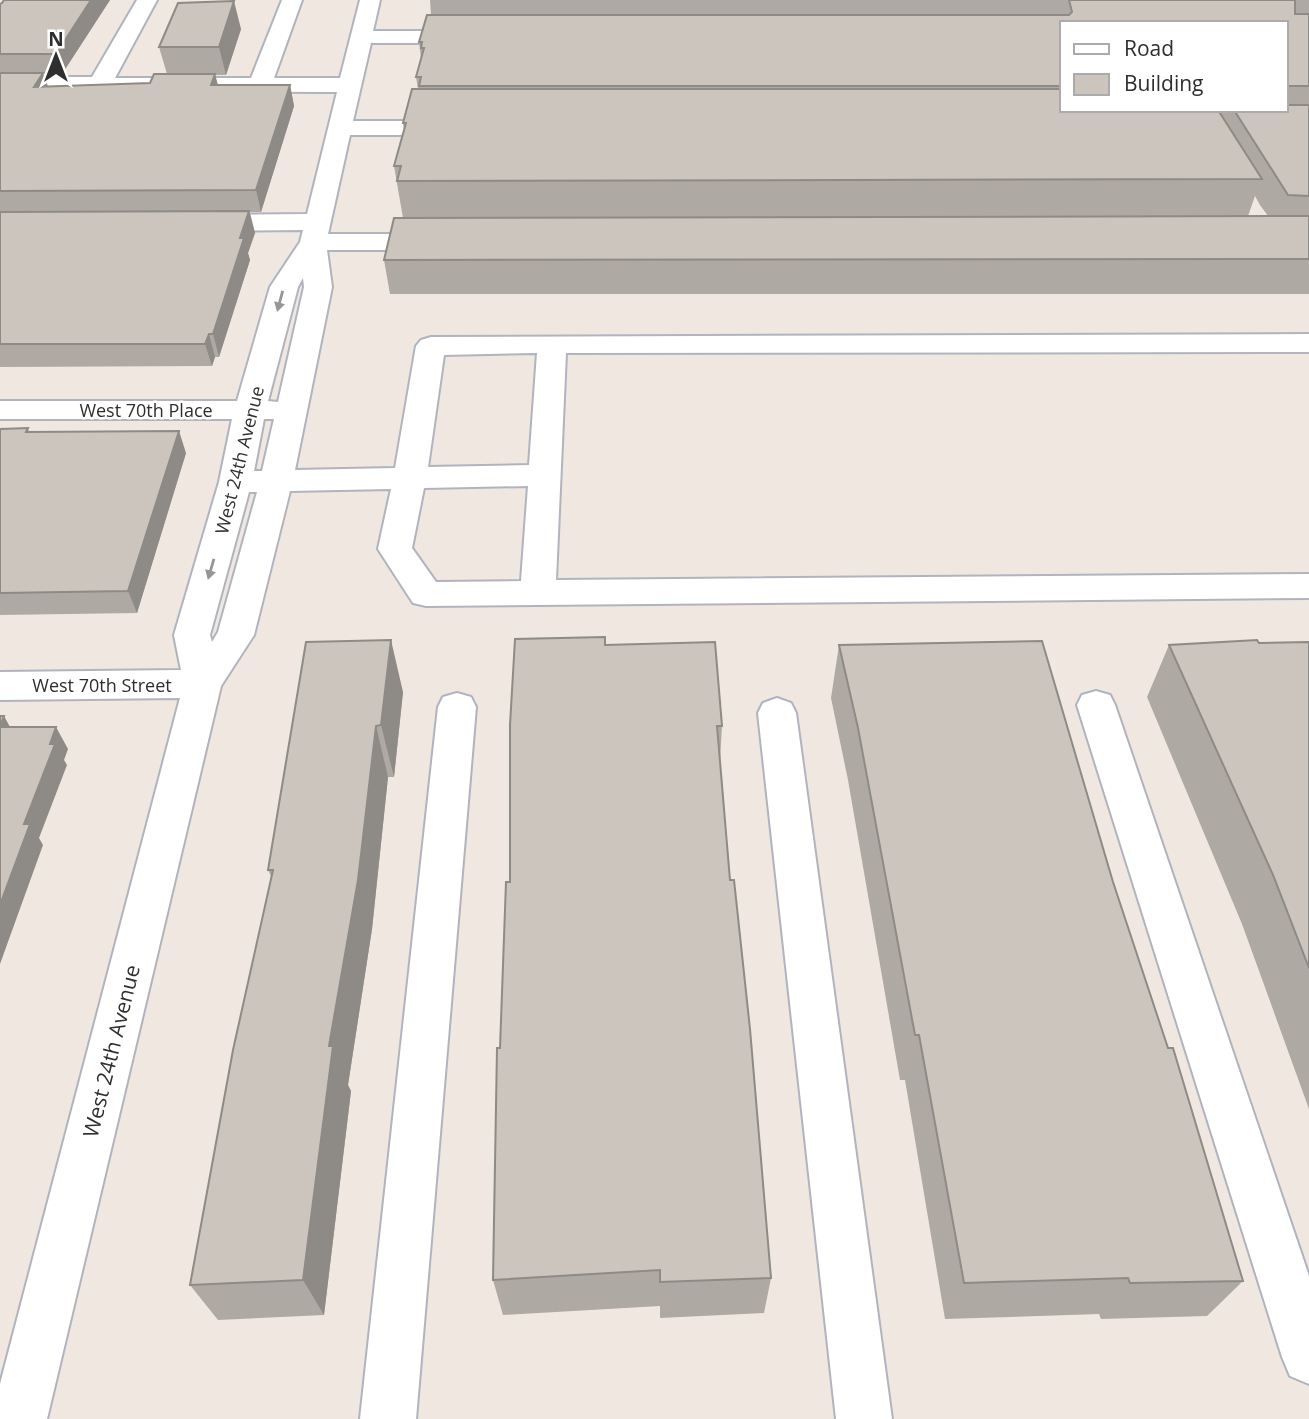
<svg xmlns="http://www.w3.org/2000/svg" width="1309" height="1419" font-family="'Open Sans',sans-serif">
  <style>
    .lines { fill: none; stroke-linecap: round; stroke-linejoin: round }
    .minor-casing { stroke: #afb4be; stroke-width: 4 }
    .minor { fill: #fff; fill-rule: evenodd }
    .wall { fill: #afa9a3; fill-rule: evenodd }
    .shaded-wall { fill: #8e8a85 }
    .building { fill: #cbc5be; stroke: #8e8a85; stroke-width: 2 }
    .oneway { fill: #969696 }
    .labels { text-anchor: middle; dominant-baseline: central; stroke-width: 5; stroke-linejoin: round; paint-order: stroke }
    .street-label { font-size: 18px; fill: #2e2e2e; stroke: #fff }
    .near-street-label { font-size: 21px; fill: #2e2e2e; stroke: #fff }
  </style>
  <rect width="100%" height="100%" fill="#f0e7e0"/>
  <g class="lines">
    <g class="minor-casing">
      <path id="minor" d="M137,0H157L115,78H251L282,0H302L274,78H340L360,0H380L373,31H474L485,37L474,43H371L353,121H456L464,123L468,128L464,133L456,135H350L328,234H440L449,236L453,242L449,248L440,250H327L332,287L295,470L395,468L416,346L421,340L431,337L1309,334V352L566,353L556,580L1309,574V598L426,606L413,603L378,549L391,489L290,491L254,635L221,686L47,1419H0V1384L180,698L0,700V672L181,670L174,635L219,482L232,419H0V401H237L270,287L300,242L303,230L202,231L193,229L189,223L193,217L202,215L307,214L337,92L0,91V77H92ZM303,278L304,287L278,402L268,401L298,287ZM537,353L529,465L428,467L444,355ZM264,419H274L262,471H254ZM528,486L521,581L436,582L412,548L424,488ZM249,492H257L218,632L212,642L210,635Z
        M1096,691L1110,695L1115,705L1309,1276V1384L1290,1376L1282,1357L1077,705L1082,695Z
        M457,693L471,697L476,707L416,1419H360L438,707L443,697Z
        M777,698L791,703L796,713L892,1419H836L758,713L763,703Z"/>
    </g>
    <use href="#minor" class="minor"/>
  </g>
  <path class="wall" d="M4,0H110L62,74H43L48,86L150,83L167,74L159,47L241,29L226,75H215L218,85H290L294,106L261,212H250L255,233L248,253L250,260L219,357H215L212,366L0,367V4L2,3Z
    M430,0H1309V294H390L384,260L403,218L394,166L404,131L403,123L418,89L416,77L421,58L419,42L431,15ZM1062,23H1286V110H1062ZM1255,196L1260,205L1268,216H1248Z
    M28,428L29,432L186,453L137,613L0,615V429Z
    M306,642L403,692L394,777H388L372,929L348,1085L351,1091L324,1315L218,1320L190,1285L272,878L268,870Z
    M1309,642V1109L1242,924L1147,697L1169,645Z
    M606,645L722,726L720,761L730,880L771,1278L764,1313L660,1318V1306L503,1315L493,1280L500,1048Z
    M839,645L1113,882L1243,1281L1207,1316L1101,1319L1099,1314L945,1319L905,1080H900L848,780L831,698Z"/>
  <path class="shaded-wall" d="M91,0H110L62,74L56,54Z
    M234,1L241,29L226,75L219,47Z
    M43,73L50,94L34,87Z
    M215,74L220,94L211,85Z
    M290,85L294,106L261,212L256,190Z
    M249,211L255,233L248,253L250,260L219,357L213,334Z
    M209,334L215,357L212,366L205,344Z
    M179,431L186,453L137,613L128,591Z
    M391,640L403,692L394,777L381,725Z
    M4,716L16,738L0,728Z
    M376,726L388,777L372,929L348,1085L351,1091L324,1315L303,1280L329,1046Z
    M56,727L68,749L64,760L67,765L39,838L43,845L0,964V905L24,824Z"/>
  <path class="building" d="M4,0H91L56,54H0V4L2,3Z
    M1069,0H1295V14H1309V86H1286V23H1062V86H419L421,77H416L424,48H421L422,42H419L427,15H1069L1072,12Z
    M234,1L219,47H159L178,3Z
    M0,73H43L34,87L150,83L154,74H215L211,85H290L256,190L0,191Z
    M412,89H1062V110H1218L1262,179L397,181L401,166H394L406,123H403Z
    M1286,105H1309V196L1288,195L1234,110H1286Z
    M249,211L240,238H244L213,334H209L205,344H0V212Z
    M1309,216V259L384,260L394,218Z
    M28,428L26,432L179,431L128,591L0,593V429Z
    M605,637V645L715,642L722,726H717L730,880H734L750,1029L771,1278L660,1282V1270L493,1280L497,1048H500L506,882H510V725L515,639Z
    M391,640L381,725L376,726L358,880L329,1046H333L303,1280L190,1285L233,1050L273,870H268L306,642Z
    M1257,640L1259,643L1309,642V968L1273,875L1169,645Z
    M1042,641L1113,882L1168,1048H1173L1243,1281L1130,1283L1128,1278L964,1283L919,1035H915L858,728L839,645Z
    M0,716H4L0,726Z
    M0,727H56L50,744H55L24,824H30L0,905Z"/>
  <defs><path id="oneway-solid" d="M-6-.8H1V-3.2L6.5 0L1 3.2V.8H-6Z" transform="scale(1.75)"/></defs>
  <g class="oneway">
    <use href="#oneway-solid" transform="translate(280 301) rotate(105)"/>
    <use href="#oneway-solid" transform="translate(211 569) rotate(106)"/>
  </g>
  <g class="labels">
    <g class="street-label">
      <text x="146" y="410">West 70th Place</text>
      <text transform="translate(239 460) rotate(-76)">West 24th Avenue</text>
      <text x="102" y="685">West 70th Street</text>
    </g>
    <g class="near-street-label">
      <text transform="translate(111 1051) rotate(-76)">West 24th Avenue</text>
    </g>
  </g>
  <rect x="1060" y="21" width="228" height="91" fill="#ffffff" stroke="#ababab" stroke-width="2"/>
  <rect x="1074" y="44" width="35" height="10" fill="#ffffff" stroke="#ababab" stroke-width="2"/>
  <text x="1124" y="56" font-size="21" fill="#2e2e2e">Road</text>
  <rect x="1074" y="74" width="35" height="21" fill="#cbc5be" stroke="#ababab" stroke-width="2"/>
  <text x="1124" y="91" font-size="21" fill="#2e2e2e">Building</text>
  <g transform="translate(56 56)" stroke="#ffffff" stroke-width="5" paint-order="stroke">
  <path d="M0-5L12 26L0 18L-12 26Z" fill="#2e2e2e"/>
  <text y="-10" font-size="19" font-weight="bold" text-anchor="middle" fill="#2e2e2e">N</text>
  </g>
</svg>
